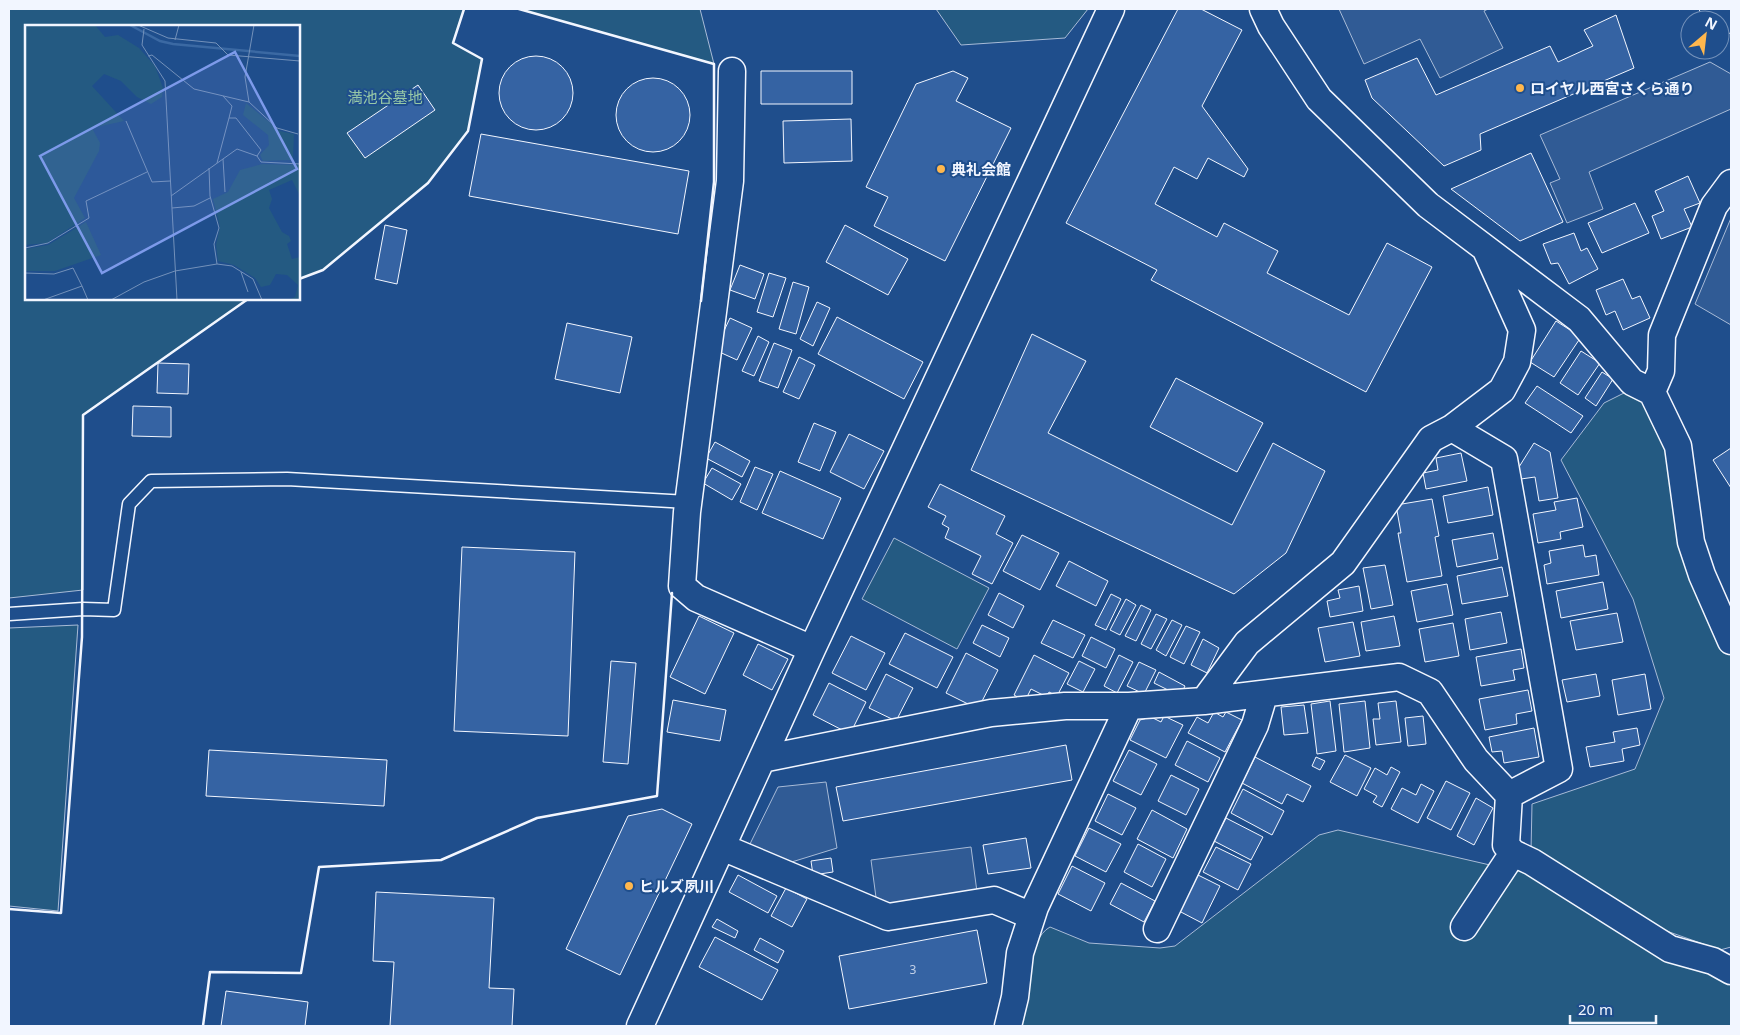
<svg xmlns="http://www.w3.org/2000/svg" width="1740" height="1035" font-family="'Noto Sans','Noto Sans JP',sans-serif">
  <style>
    .green { fill: #245a82; stroke: #a8bbd7 }
    .parking { fill: #305b95; stroke: #a8bbd7 }
    .building { fill: #3563a3; stroke: #f2f6ff }
    .lines { fill: none; stroke-linecap: round; stroke-linejoin: round }
    .lane-casing { stroke: #f2f6ff; stroke-width: 15 }
    .street-casing { stroke: #f2f6ff; stroke-width: 29 }
    .secondary-casing { stroke: #f2f6ff; stroke-width: 30 }
    .lane { stroke: #1f4e8c; stroke-width: 12 }
    .street { stroke: #1f4e8c; stroke-width: 26 }
    .secondary { stroke: #1f4e8c; stroke-width: 28 }
    .wall { stroke: #f2f6ff; stroke-width: 2.5 }
    .poi-dot { fill: #ffb74d; stroke: #1f4e8c; stroke-width: 2 }
    .labels { text-anchor: middle; dominant-baseline: central; stroke-width: 4; stroke-linejoin: round; paint-order: stroke }
    .number-label { font-size: 12px; fill: #c3d1e8 }
    .poi-label { font-size: 15px; font-weight: bold; fill: #f2f6ff; stroke: #1f4e8c; text-anchor: start }
    .park-label { font-size: 15px; fill: #97c8a6; stroke: #1f4e8c }
    .inset-river { fill: none; stroke: #3b69a3; stroke-width: 2.5 }
    .inset-road { fill: none; stroke: #7391ba; stroke-width: 1 }
    .view { fill: #7d9aea; fill-opacity: 0.15; stroke: #7d9aea; stroke-width: 2.5 }
    .inset-edge { fill: none; stroke: #f2f6ff; stroke-width: 2.5 }
  </style>
  <rect width="100%" height="100%" fill="#1f4e8c"/>
  <path class="green" d="M9,9H464L453,43L482,59L468,131L428,183L323,270L299,279V26H26V299H248L83,415V590L9,598Z
    M519,9H700L714,64Z
    M936,9H1088L1065,38L961,45Z
    M1630,390L1645,397L1672,447L1731,650V947L1720,950L1661,929L1531,851L1532,804L1635,769L1664,698L1633,599L1561,460L1604,403Z
    M894,538L989,588L957,649L862,599Z
    M78,625L58,911L9,906V628Z
    M1338,830L1516,871L1530,870L1731,980V1026H1018C1023,1001 1027,939 1050,927L1089,943L1160,948L1175,946L1319,835Z"/>
  <path class="parking" d="M1339,9H1488L1484,11L1503,48L1440,78L1420,39L1364,64Z
    M1710,62L1731,74V109L1589,172L1603,209L1567,223L1550,183L1560,179L1540,135Z
    M1731,218V325L1695,304Z
    M826,782L837,848L782,865L748,848L778,787Z
    M971,847L977,892L877,905L871,860Z"/>
  <path class="building" d="M1178,9H1201L1242,30L1202,106L1248,169L1244,177L1208,158L1197,179L1174,167L1155,204L1217,237L1224,223L1278,251L1267,273L1349,315L1387,243L1432,267L1366,392L1151,280L1157,270L1066,223Z
    M1616,15L1634,68L1480,134L1481,150L1444,166L1372,98L1365,80L1417,58L1436,95L1550,46L1558,62L1593,46L1584,30Z
    M499 93a37 37 0 1 1 74 0a37 37 0 1 1-74 0Z
    M761,71H852V104H761Z
    M953,71L968,78L956,101L1011,128L945,261L874,226L888,197L866,187L916,84Z
    M616 115a37 37 0 1 1 74 0a37 37 0 1 1-74 0Z
    M418,85L435,110L365,158L347,133Z
    M851,119L852,161L784,163L783,121Z
    M481,134L689,171L678,234L469,196Z
    M1531,153L1563,222L1520,241L1451,189Z
    M1688,176L1700,203L1684,209L1692,227L1661,239L1652,216L1664,211L1655,191Z
    M1635,203L1649,233L1602,253L1588,223Z
    M385,225L407,230L397,284L375,279Z
    M845,225L908,259L888,295L826,262Z
    M1574,233L1581,251L1587,248L1598,269L1569,284L1558,263L1551,264L1543,244Z
    M740,265L764,274L755,299L730,290Z
    M769,273L786,278L773,317L757,312Z
    M1623,279L1632,299L1640,296L1650,318L1623,330L1615,311L1606,315L1596,290Z
    M793,282L809,287L796,334L779,329Z
    M817,302L830,308L813,346L800,339Z
    M837,317L923,362L904,399L818,354Z
    M730,318L752,328L737,360L715,350Z
    M1556,321L1581,337L1554,377L1530,362Z
    M567,323L632,337L620,393L555,379Z
    M1032,334L1086,361L1048,433L1232,525L1273,443L1325,471L1286,553L1234,594L971,470Z
    M758,336L769,342L754,376L742,371Z
    M774,343L792,350L778,388L759,381Z
    M1581,351L1600,363L1578,395L1560,383Z
    M799,357L815,365L799,399L783,392Z
    M158,363L189,364L188,394L157,393Z
    M1602,372L1613,379L1596,406L1585,398Z
    M1176,378L1263,423L1237,472L1150,427Z
    M1537,386L1583,416L1571,433L1525,403Z
    M133,406L171,407V437L132,436Z
    M814,423L836,432L820,471L798,462Z
    M849,434L884,451L864,489L830,472Z
    M715,442L750,461L742,477L706,458Z
    M1534,443L1550,452L1558,498L1539,501L1535,477L1521,479L1519,467Z
    M1731,448V488L1713,460Z
    M1461,453L1467,481L1426,489L1423,473L1438,470L1436,458Z
    M755,467L773,474L757,510L740,502Z
    M712,468L741,484L732,500L703,483Z
    M780,471L841,498L823,539L762,513Z
    M940,484L1005,516L996,534L1013,543L992,584L972,574L981,556L945,538L949,528L942,524L946,516L928,507Z
    M1488,487L1493,515L1448,523L1443,496Z
    M1577,498L1583,527L1560,532L1561,539L1538,543L1533,514L1556,510L1554,502Z
    M1432,499L1439,536L1435,537L1442,576L1407,582L1398,533H1401L1396,505Z
    M1493,533L1498,559L1457,567L1452,540Z
    M1022,535L1059,553L1040,590L1003,571Z
    M1583,545L1585,557L1596,555L1599,575L1547,584L1544,565L1551,563L1549,551Z
    M462,547L575,552L568,736L454,731Z
    M1069,561L1108,581L1096,606L1056,586Z
    M1385,565L1393,605L1371,609L1363,568Z
    M1502,567L1508,596L1462,604L1457,576Z
    M1603,582L1608,609L1561,618L1556,591Z
    M1447,584L1453,615L1417,622L1411,591Z
    M1359,586L1363,611L1330,617L1327,601L1340,598L1338,590Z
    M999,593L1024,606L1013,628L988,615Z
    M1111,594L1121,599L1106,630L1095,625Z
    M1126,599L1136,605L1120,635L1110,630Z
    M1141,605L1151,610L1136,641L1125,636Z
    M1501,612L1507,643L1470,650L1465,619Z
    M1617,613L1623,642L1576,650L1570,621Z
    M1156,614L1167,619L1151,649L1141,644Z
    M699,616L734,633L705,694L670,677Z
    M1394,616L1400,646L1366,651L1361,622Z
    M1053,620L1085,635L1073,658L1041,643Z
    M1172,620L1182,625L1166,656L1156,650Z
    M1353,622L1360,656L1325,662L1318,628Z
    M1453,623L1459,656L1425,662L1419,629Z
    M982,625L1009,638L1000,657L973,643Z
    M1186,626L1200,632L1184,664L1170,657Z
    M905,633L953,657L937,688L889,664Z
    M851,636L885,653L866,690L832,673Z
    M1091,637L1115,649L1106,668L1082,656Z
    M1203,639L1219,648L1207,673L1191,665Z
    M758,644L788,659L772,690L743,675Z
    M1521,649L1524,668L1513,670L1515,680L1481,686L1476,657Z
    M966,653L998,670L978,709L946,693Z
    M1034,655L1069,673L1057,696L1049,692L1047,697L1031,689L1025,701L1014,695Z
    M1119,655L1133,662L1117,693L1104,686Z
    M611,661L636,663L628,764L603,762Z
    M1079,661L1095,669L1083,692L1067,684Z
    M1139,662L1156,670L1144,694L1127,686Z
    M1159,672L1185,686L1180,696L1154,683Z
    M886,674L913,688L896,721L869,708Z
    M1596,674L1600,696L1567,702L1562,680Z
    M1645,674L1651,709L1618,715L1612,680Z
    M829,683L866,702L850,734L813,715Z
    M1528,690L1532,711L1516,714L1517,724L1485,730L1479,699Z
    M673,700L726,710L720,741L667,732Z
    M1330,701L1336,751L1317,754L1311,704Z
    M1365,701L1370,748L1344,752L1339,704Z
    M1396,701L1401,742L1376,745L1373,719H1380L1378,703Z
    M1304,705L1308,733L1284,735L1281,707Z
    M1214,712L1223,717L1226,712L1242,720L1225,752L1188,733L1197,717L1208,723Z
    M1164,716L1183,725L1166,758L1130,740L1140,720L1151,717L1161,722Z
    M1423,716L1426,744L1408,746L1405,718Z
    M1534,728L1539,757L1504,763L1502,751L1492,752L1489,737Z
    M1637,728L1640,745L1622,749L1624,761L1590,767L1586,747L1615,742L1613,732Z
    M1187,741L1220,758L1208,782L1175,765Z
    M1066,745L1072,780L843,821L836,787Z
    M209,750L387,760L384,806L206,796Z
    M1129,750L1157,764L1141,795L1113,781Z
    M1345,755L1371,768L1357,796L1330,782Z
    M1255,757L1311,786L1303,802L1287,794L1282,804L1242,783Z
    M1316,757L1325,761L1320,770L1312,766Z
    M1391,767L1400,772L1382,807L1373,802L1377,796L1364,789L1375,768L1387,775Z
    M1171,775L1199,789L1186,815L1158,801Z
    M1446,781L1470,793L1451,830L1427,818Z
    M1421,784L1434,791L1418,823L1391,809L1402,788L1416,795Z
    M1243,789L1284,811L1272,835L1231,813Z
    M1108,794L1136,808L1122,835L1095,821Z
    M1476,798L1493,808L1474,845L1457,836Z
    M662,809L692,824L620,975L566,949L628,816Z
    M1152,810L1187,829L1173,858L1137,839Z
    M1226,818L1263,837L1251,860L1214,841Z
    M1089,828L1121,844L1106,872L1075,856Z
    M1026,838L1031,868L988,874L983,845Z
    M1138,844L1166,859L1152,887L1124,872Z
    M1216,847L1251,864L1238,890L1203,872Z
    M831,858L833,872L813,875L811,861Z
    M1072,866L1105,883L1091,911L1058,894Z
    M738,875L777,896L768,913L729,892Z
    M1198,875L1220,886L1202,923L1179,911Z
    M1121,883L1155,901L1144,922L1110,904Z
    M786,888L807,899L792,927L771,916Z
    M376,892L494,898L489,988L514,989L512,1026H390L394,962L373,961Z
    M717,919L738,931L735,938L712,927Z
    M977,930L987,983L849,1009L839,956Z
    M715,937L778,970L762,1000L699,967Z
    M760,938L784,951L778,963L754,950Z
    M226,991L308,1002L305,1026H221Z"/>
  <g class="lines">
    <g class="lane-casing">
      <path id="lane" d="M9,614L83,609L114,610L129,504L151,481L287,479L688,502"/>
    </g>
    <g class="street-casing">
      <path id="street" d="M1263,9L1271,26L1319,99L1428,205L1579,319L1632,382L1652,392L1678,446L1691,542L1702,575L1731,641
        M732,71L730,181L687,512L682,586L696,598L812,649
        M1486,250L1522,330L1517,362L1502,390L1452,428L1504,459L1559,769L1509,795
        M1652,392L1661,371L1662,335L1714,206L1731,183
        M1204,701L1247,643L1343,563L1431,439L1452,428
        M762,759L991,713L1065,706H1129L1204,701L1399,677L1430,692L1476,760L1509,795L1506,845L1513,853L1532,862L1670,949L1713,961L1731,971
        M722,847L888,917L994,900L1032,916
        M1464,927L1513,853
        M1157,929L1255,725L1264,695
        M640,1026L812,649L1111,9
        M1008,1026L1015,997L1020,953L1035,907L1129,706"/>
    </g>
    <g class="secondary-casing">
      <path id="secondary" d="M1714,9L1731,19"/>
    </g>
    <use href="#lane" class="lane"/>
    <use href="#street" class="street"/>
    <use href="#secondary" class="secondary"/>
    <path class="wall" d="M519,9L714,64V182L701,301
      M299,279L323,270L428,183L468,131L482,59L453,43L464,9
      M9,909L61,913L82,637L83,415L248,299
      M203,1026L210,972L301,973L319,867L441,860L537,818L657,796L672,593"/>
  </g>
  <g class="poi-dot">
    <circle cx="1520" cy="88" r="5"/>
    <circle cx="941" cy="169" r="5"/>
    <circle cx="629" cy="886" r="5"/>
  </g>
  <g class="labels">
    <g class="number-label">
      <text x="913" y="969">3</text>
    </g>
    <g class="poi-label">
      <text x="1530" y="88">ロイヤル西宮さくら通り</text>
      <text x="951" y="169">典礼会館</text>
      <text x="639" y="886">ヒルズ夙川</text>
    </g>
    <g class="park-label">
      <text x="385" y="97">満池谷墓地</text>
    </g>
  </g>
  <g transform="translate(25 25)">
    <rect width="275" height="275" fill="#1f4e8c"/>
    <path d="M0,0H70L80,12L93,10L114,23L130,41L138,63L137,72L126,79L112,72L96,56L79,49L67,61L99,96L67,103L75,118L74,126L49,173L60,193L22,218L0,220ZM221,78L255,106L269,109L268,133L265,135L238,136L235,130L244,120L243,110L218,90ZM237,139L275,140V171L267,155L244,165L247,174L244,183L257,207L264,211L266,216L262,219L267,234L275,232V275H263L270,272L273,260L262,250L251,249L245,260L236,262L230,253L209,240L193,236L191,220L195,202L188,174L203,167L215,145ZM61,197L76,230L30,246H0V224L23,220Z" fill="#245a82"/>
    <path class="inset-river" d="M105,0L135,16L148,19L275,31"/>
    <path class="inset-road" d="M113,0L143,13L191,18L203,30L275,36M119,4L117,20L140,56L152,275M150,15L154,0M123,31L127,30L169,64L224,77L252,103L273,109M198,71L207,81L204,93H211L236,125L232,131M224,77L220,52L229,0M275,88V114M101,96L127,157L145,156M198,134L200,167M192,138L204,93M184,143L185,171L194,203L189,219L192,239M146,171L212,124L232,131L236,137L275,139M147,183L169,181L185,173M0,223L23,218L64,193L61,176L122,147M216,247L223,267M0,248L29,249L48,243L57,261M18,275L57,261L63,275M86,275L119,257L150,246L192,239L207,241L228,254L237,275"/>
    <path class="view" d="M210,27L272,144L77,248L15,131Z"/>
    <rect width="275" height="275" class="inset-edge"/>
  </g>
  <rect width="1740" height="1035" fill="none" stroke="#f2f6ff" stroke-width="20"/>
  <g transform="translate(1705 35) rotate(28)"><circle r="24" fill="#1f4e8c" stroke="#7391ba"/>
  <path d="M0-4L9 19L0 12L-9 19Z" fill="#ffb74d"/>
  <text y="-8" font-size="14" font-weight="bold" text-anchor="middle" fill="#f2f6ff">N</text>
  </g>
  <path d="M1570 1015v8h86v-8" fill="none" stroke="#f2f6ff" stroke-width="2.5"/>
  <text x="1578" y="1015" font-size="15" fill="#f2f6ff" stroke="#1f4e8c" stroke-width="4" paint-order="stroke">20 m</text>
</svg>
